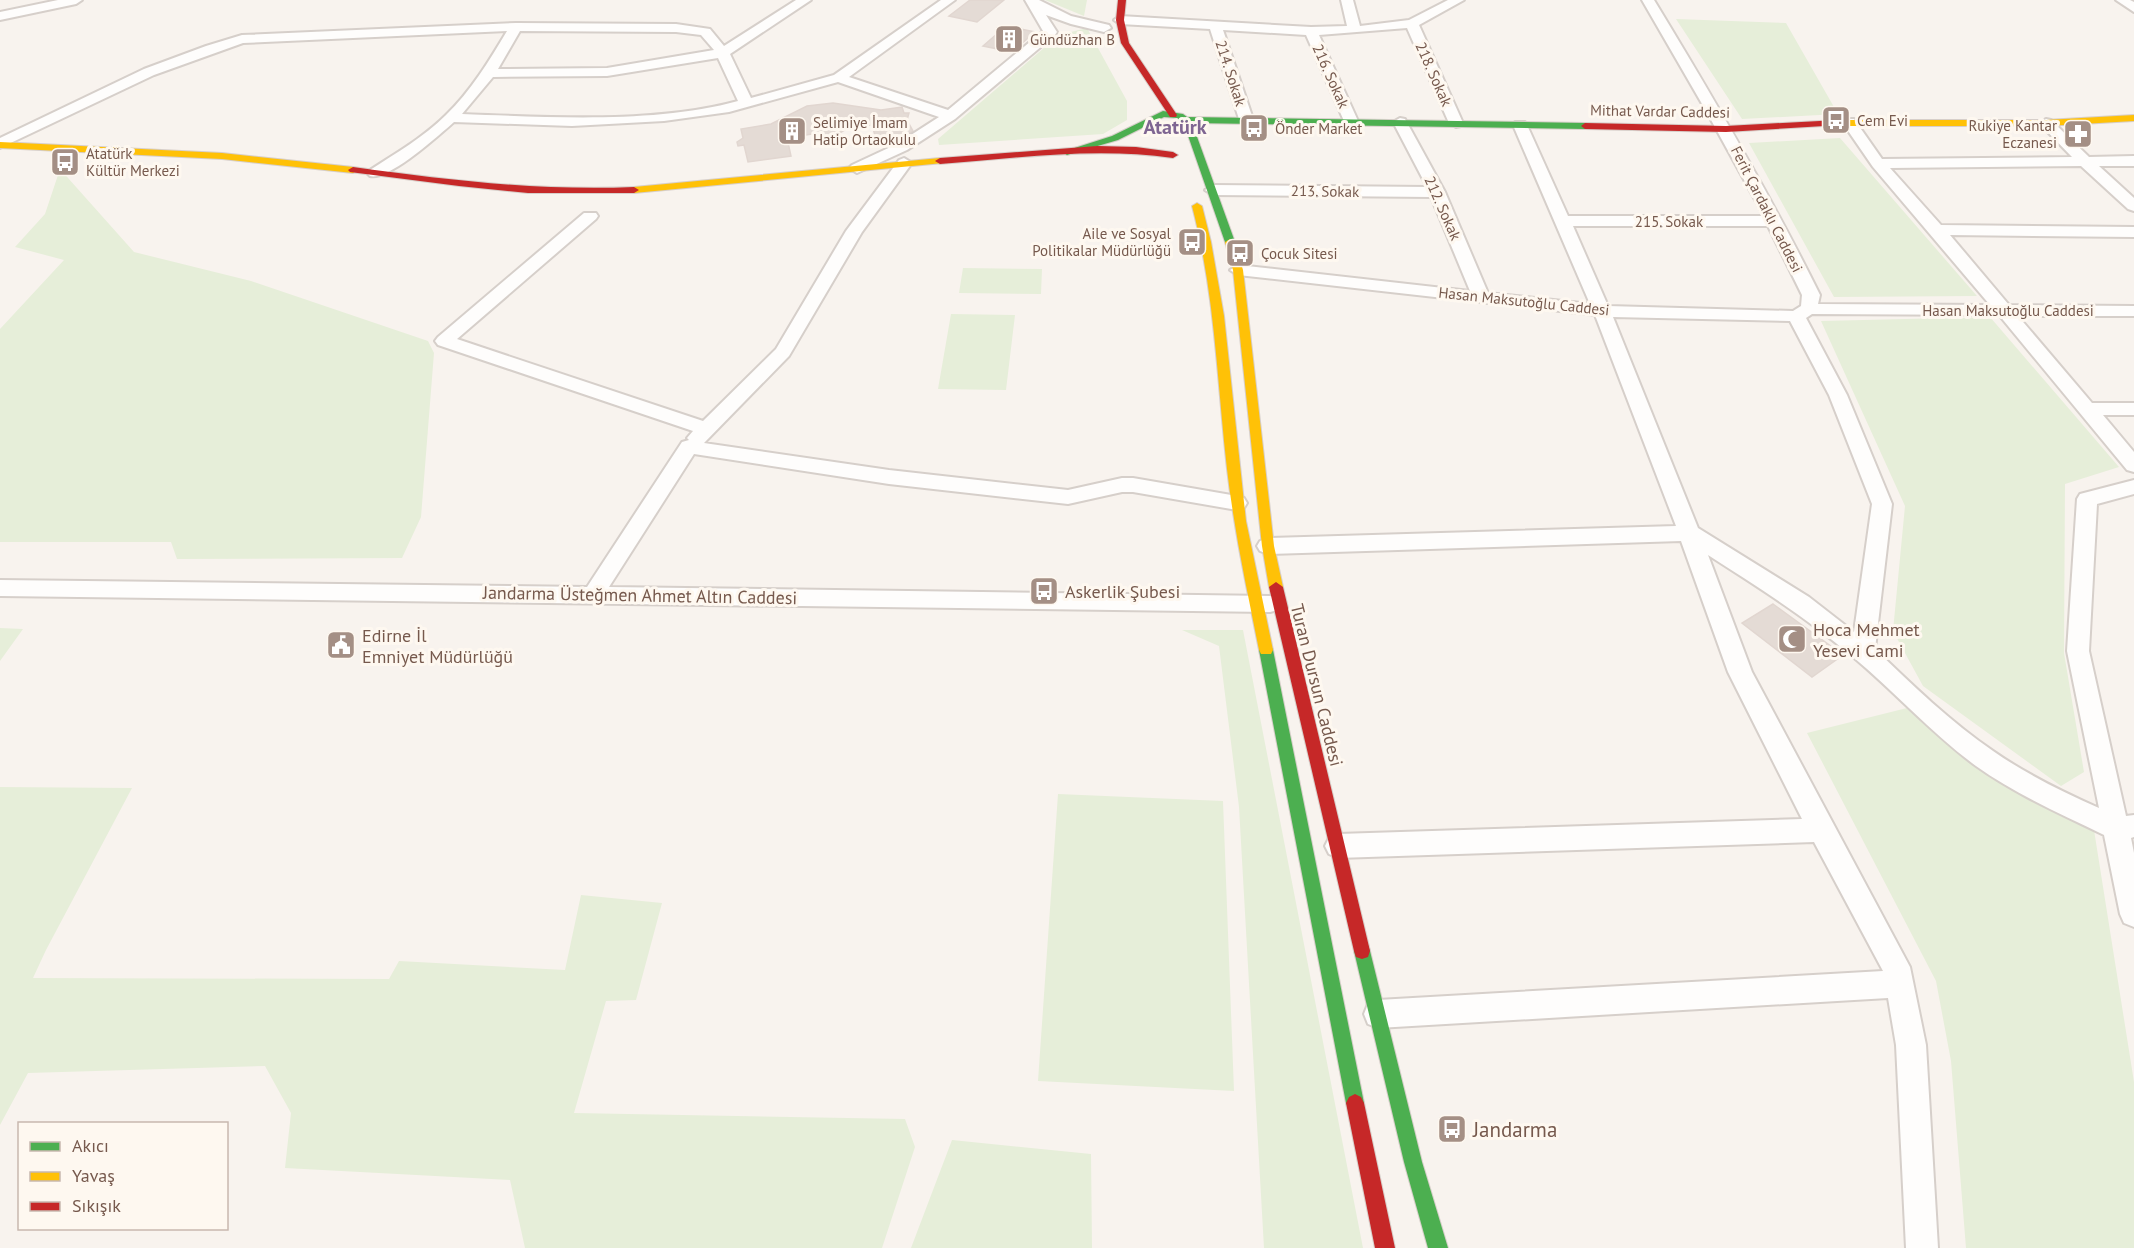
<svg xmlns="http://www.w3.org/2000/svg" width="2134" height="1248" font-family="'PT Sans',sans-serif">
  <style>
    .green { fill: #e6eed9 }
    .building { fill: #e4dbd5; stroke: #e1d6d0; stroke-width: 1.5 }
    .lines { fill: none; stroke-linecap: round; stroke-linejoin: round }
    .street-casing { stroke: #d6cfca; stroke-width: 4 }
    .fast-casing { stroke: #d7cfca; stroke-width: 2 }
    .slow-casing { stroke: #d7cfca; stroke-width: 2 }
    .jam-casing { stroke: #d7cfca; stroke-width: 2 }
    .street { fill: #fefdfc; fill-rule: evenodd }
    .fast { fill: #4caf50; fill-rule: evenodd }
    .slow { fill: #ffc107; fill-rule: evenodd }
    .jam { fill: #c62828; fill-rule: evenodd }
    .labels { text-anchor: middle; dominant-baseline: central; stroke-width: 6; stroke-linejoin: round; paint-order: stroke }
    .far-poi-label { font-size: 15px; fill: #76594d; stroke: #fef8f0; text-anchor: start }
    .far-street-label { font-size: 15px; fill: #76594d; stroke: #fef8f0 }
    .poi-label { font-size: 18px; fill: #76594d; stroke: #fef8f0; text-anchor: start }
    .street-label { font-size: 18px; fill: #76594d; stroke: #fef8f0 }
    .far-district-label { font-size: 20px; font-weight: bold; fill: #7f6692; stroke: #fef8f0 }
    .near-poi-label { font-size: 21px; fill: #76594d; stroke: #fef8f0; text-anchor: start }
  </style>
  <rect width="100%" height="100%" fill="#f8f3ee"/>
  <path class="green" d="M1045,0H1087L1084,16Z
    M1676,19L1786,23L1838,114L1742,119Z
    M1087,28L1127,101V120L1103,134L939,145L938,139L1059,35Z
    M1840,138L1977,296L1834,297L1749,143Z
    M60,169L134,252L251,281L428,341L434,353L421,517L402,558L177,559L171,542H0V329L64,260L15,247L45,214Z
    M963,268L1042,269L1041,294L959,293Z
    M951,314L1015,315L1006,390L938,389Z
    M1990,317L2119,467L2065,484L2064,653L2084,772L2061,786L1923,686L1893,631L1905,506L1821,321Z
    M0,628L23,629L0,661Z
    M1182,630H1243L1363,1248H1264L1239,807L1219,646Z
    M1907,708L1996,776L2094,830L2134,1082V1248H1966L1951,1061L1936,981L1807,733Z
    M0,787L132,788L46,950L33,978L389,979L399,961L565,970L581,895L662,903L636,1000L606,1001L574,1113L905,1119L915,1147L882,1248H525L510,1180L285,1168L291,1113L265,1066L28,1073L0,1125Z
    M1058,794L1223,801L1234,1091L1038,1081Z
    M952,1140L1091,1154L1092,1248H911Z"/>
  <path class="building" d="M970,0H1004L977,22L949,16Z
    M1006,26L1035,32L1012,52L983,46Z
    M833,103L881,110L902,107L904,113H909L907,120L913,131L905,136L876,139L872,125L848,128L833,137L812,134L787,138L791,156L748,162L744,145L738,146L737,142L743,138L741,129L771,124L807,106Z
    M1773,604L1843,655L1812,677L1742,623Z"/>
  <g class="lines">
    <g class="street-casing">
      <path id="street" d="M58,0H82L76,4L0,20V12Z
        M796,0H811L730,54L751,98L834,75L941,0H955L849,77L948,110L1043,31L1025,0H1039L1071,16L1109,25L1111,28L1104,32L1071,24L1046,15L1057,32L1055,35L955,119L907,150L857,173L849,168L852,165L897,144L939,117L838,82L729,112L664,121L572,126L454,122C439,135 389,181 370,176L367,173L370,170C396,153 424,137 446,115C471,91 489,61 507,31L243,43L154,75L0,148V138L144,69L206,46L242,35L516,23L676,24L710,29L724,46ZM520,31L676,32L701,35L714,50L607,68L498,69ZM718,58L738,101C655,124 548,117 462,114L493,77L607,76Z
        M1341,0H1353L1360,26L1409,20L1448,0H1464L1419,25L1463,123L1461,126L1456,127L1449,123L1407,28L1319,35L1358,121L1351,125L1344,121L1306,35L1223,30L1253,119L1246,123L1239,119L1210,29L1120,24L1114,20L1120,16L1311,27L1347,26Z
        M1642,0H1654C1713,97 1770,194 1820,295L1818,304L1990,305L1873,167L1842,122L1844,119H1854L1882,159L2072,157L2039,123L2046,119L2051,120L2089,157L2134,156V166H2099L2134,198V211L2128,209L2081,166L1890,168L1941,225L2134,227V237L1950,235L2009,305L2134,306V316H2018L2092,403H2134V415H2103L2134,452V472L2127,470L1999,315L1812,314L1806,318L1847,395L1892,504L1875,649C1912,685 1951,722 1993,751C2026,774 2063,792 2099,808L2067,651L2077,499L2080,494L2134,480V494L2097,504L2089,651L2126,816L2134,815V837L2131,838L2134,853V927L2124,923L2120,914L2104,835C2061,814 2015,794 1976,766C1931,733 1895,692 1853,657C1807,618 1758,587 1708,555L1752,672L1910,967L1926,1045L1938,1248H1906L1896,1045L1888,998L1378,1028L1368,1024L1364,1014L1368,1004L1378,1000L1883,971L1814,842L1338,858L1329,854L1325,846L1329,838L1338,834L1802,819L1728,672L1681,541L1268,554L1260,551L1257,546L1260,541L1268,538L1676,526L1595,315L1238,275L1230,270L1238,265L1470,291L1431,197L1213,195L1205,190L1213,185L1427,187L1393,122L1400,118L1405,119L1445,192L1488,293L1590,304L1513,125L1515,122H1525L1527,125L1568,216H1764L1705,109ZM1573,226H1768L1802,295L1801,306L1793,311L1608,306ZM1613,317L1790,321L1829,395L1872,504L1854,632L1809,597L1698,528Z
        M2116,0H2130L2134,2V12Z
        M904,158L912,163L862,232L789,356L704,443L889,470L1068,490L1122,478H1133L1237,496L1244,498L1247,503L1244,508L1237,510L1133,492H1122L1068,504L889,484L694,454L609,587L1270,596L1278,598L1281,604L1278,610L1270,612L0,596V580L587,587L682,442L689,440L687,438L693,431L438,345L435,341L438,337L584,213H596L598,216L596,219L457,339L703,421L776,349L846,231L899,160Z"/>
    </g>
    <g class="fast-casing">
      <path id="fast" d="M1163,111L1183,114L1187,117L1585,123L1589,126L1585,129L1192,123L1235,242L1230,245L1225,242L1184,124L1177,118L1164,117L1118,140L1067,155L1062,152L1112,136Z
        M1266,645L1271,646L1273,650L1364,1103L1361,1109L1355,1112L1349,1109L1346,1103L1259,650L1261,646Z
        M1362,943L1368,945L1370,951L1422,1162L1448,1248H1428L1404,1162L1354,951L1356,945Z"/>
    </g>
    <g class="slow-casing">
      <path id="slow" d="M2134,115V121L2046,126H1838L1834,123L1838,120H2046Z
        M0,142L222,153L353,167L358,170L353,173L222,159L0,148Z
        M940,158L943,159V163L634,193L629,190L634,187Z
        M1197,203L1202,206L1211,242L1224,316L1246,521L1273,650L1271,654H1261L1259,650C1247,590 1234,530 1227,469C1217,381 1215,293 1192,206Z
        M1230,239L1235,242L1243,270L1274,546L1283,587L1276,592L1269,587L1262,546L1233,270L1225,242Z"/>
    </g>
    <g class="jam-casing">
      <path id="jam" d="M1118,0H1126L1124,20L1129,43L1177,115L1176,117H1170L1121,43L1116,20Z
        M1838,120L1841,121V125L1726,132L1585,129L1581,126L1585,123L1726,126Z
        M1097,146L1136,147L1173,152L1178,155L1173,158C1095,147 1018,158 940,164L935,161L940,158Z
        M353,167C447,180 539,191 634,187L639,190L634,193H528L459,186L350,172L348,170Z
        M1276,582L1283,587L1370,951L1368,957L1362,959L1356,957L1354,951L1269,587Z
        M1355,1094L1361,1097L1364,1103L1395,1248H1375L1346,1103L1349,1097Z"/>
    </g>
    <use href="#street" class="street"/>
    <use href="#fast" class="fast"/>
    <use href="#slow" class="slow"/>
    <use href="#jam" class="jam"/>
  </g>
  <defs>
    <g id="building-square" transform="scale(1.5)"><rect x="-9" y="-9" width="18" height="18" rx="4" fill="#a48f85" stroke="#fef8f0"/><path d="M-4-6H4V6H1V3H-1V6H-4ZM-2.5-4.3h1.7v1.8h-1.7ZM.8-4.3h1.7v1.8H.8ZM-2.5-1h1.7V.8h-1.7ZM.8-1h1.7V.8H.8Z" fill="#fff"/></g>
    <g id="bus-square" transform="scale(1.5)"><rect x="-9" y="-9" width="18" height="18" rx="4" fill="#a48f85" stroke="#fef8f0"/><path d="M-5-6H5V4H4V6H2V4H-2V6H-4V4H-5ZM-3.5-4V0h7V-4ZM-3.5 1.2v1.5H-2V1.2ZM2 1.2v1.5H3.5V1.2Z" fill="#fff"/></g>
    <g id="pharmacy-square" transform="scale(1.5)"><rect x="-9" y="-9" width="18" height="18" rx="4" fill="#a48f85" stroke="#fef8f0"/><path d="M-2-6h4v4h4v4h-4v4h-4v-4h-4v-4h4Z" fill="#fff"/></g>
    <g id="mosque-square" transform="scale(1.5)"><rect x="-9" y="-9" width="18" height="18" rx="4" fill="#a48f85" stroke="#fef8f0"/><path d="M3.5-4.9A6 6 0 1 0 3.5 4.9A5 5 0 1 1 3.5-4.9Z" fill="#fff"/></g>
    <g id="civic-square" transform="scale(1.5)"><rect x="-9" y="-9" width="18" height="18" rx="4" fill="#a48f85" stroke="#fef8f0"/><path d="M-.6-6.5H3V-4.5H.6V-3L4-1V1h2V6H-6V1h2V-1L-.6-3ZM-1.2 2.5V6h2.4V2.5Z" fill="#fff"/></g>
  </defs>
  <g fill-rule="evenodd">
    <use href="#building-square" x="1009" y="39"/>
    <use href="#bus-square" x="1836" y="120"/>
    <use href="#bus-square" x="1254" y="128"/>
    <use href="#building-square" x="792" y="131"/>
    <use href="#pharmacy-square" x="2078" y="134"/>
    <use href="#bus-square" x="65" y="162"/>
    <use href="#bus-square" x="1192" y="242"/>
    <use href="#bus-square" x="1240" y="253"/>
    <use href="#bus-square" x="1044" y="591"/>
    <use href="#mosque-square" x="1792" y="639"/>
    <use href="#civic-square" x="341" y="645"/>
    <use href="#bus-square" x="1452" y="1129"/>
  </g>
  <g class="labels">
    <g class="far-poi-label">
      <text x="1030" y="39">Gündüzhan B</text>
      <text x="1857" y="120">Cem Evi</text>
      <text x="813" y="122">Selimiye İmam<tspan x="813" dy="17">Hatip Ortaokulu</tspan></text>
      <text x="2057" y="125" text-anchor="end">Rukiye Kantar<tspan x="2057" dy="17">Eczanesi</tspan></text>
      <text x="1275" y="128">Önder Market</text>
      <text x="86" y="153">Atatürk<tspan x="86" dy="17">Kültür Merkezi</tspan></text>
      <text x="1171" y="233" text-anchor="end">Aile ve Sosyal<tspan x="1171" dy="17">Politikalar Müdürlüğü</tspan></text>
      <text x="1261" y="253">Çocuk Sitesi</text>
    </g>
    <g class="far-street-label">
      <text transform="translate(1231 73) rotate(72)">214. Sokak</text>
      <text transform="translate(1434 74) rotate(66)">218. Sokak</text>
      <text transform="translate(1331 76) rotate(66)">216. Sokak</text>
      <text transform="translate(1660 111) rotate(1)">Mithat Vardar Caddesi</text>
      <text transform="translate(1325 191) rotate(1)">213. Sokak</text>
      <text transform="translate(1443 208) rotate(66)">212. Sokak</text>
      <text transform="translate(1767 209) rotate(63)">Ferit Çardaklı Caddesi</text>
      <text x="1669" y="221">215. Sokak</text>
      <text transform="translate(1524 301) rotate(6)">Hasan Maksutoğlu Caddesi</text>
      <text x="2008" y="310">Hasan Maksutoğlu Caddesi</text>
    </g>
    <g class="poi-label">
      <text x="1065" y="591">Askerlik Şubesi</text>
      <text x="1813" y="629">Hoca Mehmet<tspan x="1813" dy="21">Yesevi Cami</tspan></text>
      <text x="362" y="635">Edirne İl<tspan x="362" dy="21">Emniyet Müdürlüğü</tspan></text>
    </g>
    <g class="street-label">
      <text transform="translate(640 595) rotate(1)">Jandarma Üsteğmen Ahmet Altın Caddesi</text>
      <text transform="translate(1317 685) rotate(76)">Turan Dursun Caddesi</text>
    </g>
    <g class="far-district-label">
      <text x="1175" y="127">Atatürk</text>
    </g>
    <g class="near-poi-label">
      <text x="1473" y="1129">Jandarma</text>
    </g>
  </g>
  <rect x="18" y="1122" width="210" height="108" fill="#fef8f0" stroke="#c8b8af" stroke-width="1.5"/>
  <rect x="30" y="1142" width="30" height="9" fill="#4caf50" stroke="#c8b8af" stroke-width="1.5"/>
  <text x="72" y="1152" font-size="18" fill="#76594d">Akıcı</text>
  <rect x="30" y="1172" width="30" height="9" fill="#ffc107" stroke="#c8b8af" stroke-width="1.5"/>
  <text x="72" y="1182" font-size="18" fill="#76594d">Yavaş</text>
  <rect x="30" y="1202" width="30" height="9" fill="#c62828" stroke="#c8b8af" stroke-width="1.5"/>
  <text x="72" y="1212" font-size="18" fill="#76594d">Sıkışık</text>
</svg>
